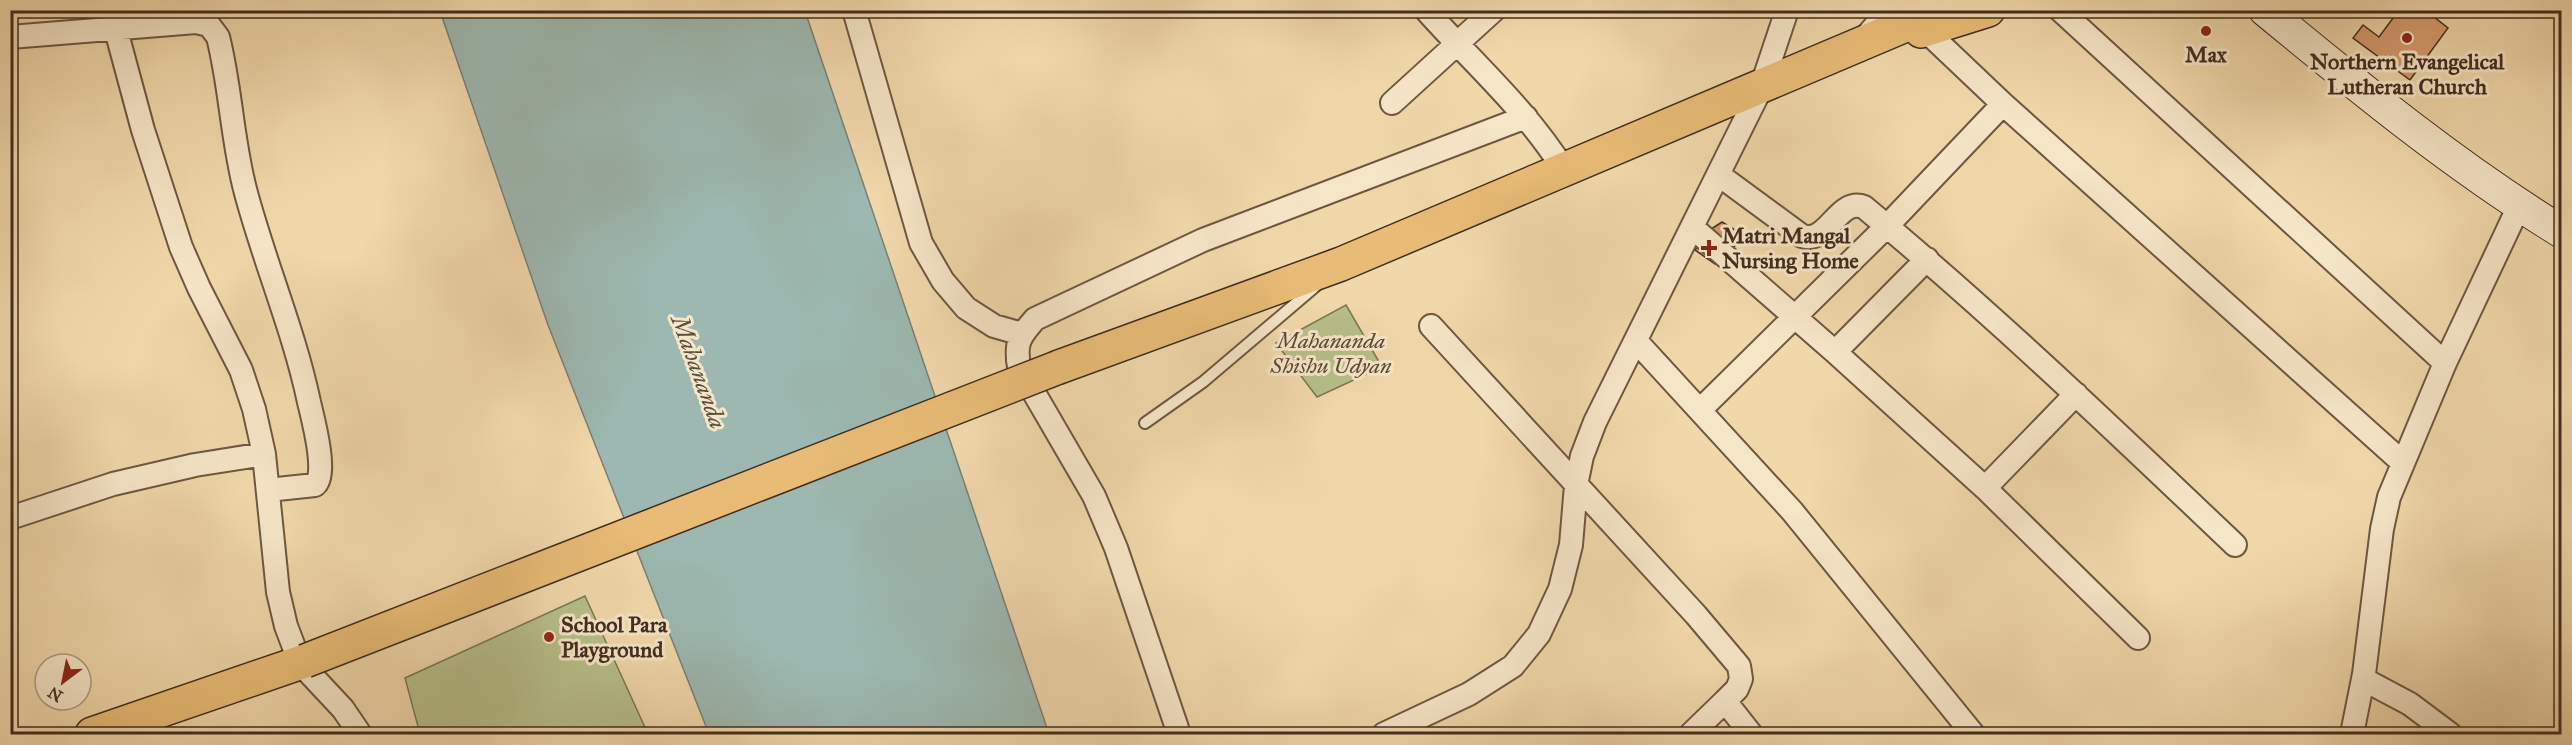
<svg xmlns="http://www.w3.org/2000/svg" width="2572" height="745" font-family="'IM FELL Great Primer',serif">
  <style>
    .green { fill: #b7bf8b; stroke: #7c7655; stroke-width: 1.5 }
    .water { fill: #9cb8b0; stroke: #788076; stroke-width: 1.5 }
    .building { fill: #d59b6e; stroke: #422c1f; stroke-width: 1.5 }
    .lines { fill: none; stroke-linecap: round; stroke-linejoin: round }
    .service-casing { stroke: #6e5742; stroke-width: 14 }
    .minor-casing { stroke: #6e5742; stroke-width: 26 }
    .secondary-casing { stroke: #422c1f; stroke-width: 34 }
    .primary-casing { stroke: #422c1f; stroke-width: 36 }
    .service { stroke: #f6e6c8; stroke-width: 10 }
    .minor { stroke: #f6e6c8; stroke-width: 22 }
    .secondary { stroke: #f6e6c8; stroke-width: 32 }
    .primary { stroke: #e8bc76; stroke-width: 33 }
    .primary-bridge-casing { stroke: #422c1f; stroke-width: 36; stroke-linecap: butt }
    .primary-bridge { stroke: #e8bc76; stroke-width: 33 }
    .poi-dot { fill: #8f2418; stroke: #f6e6c8; stroke-width: 2 }
    .labels { text-anchor: middle; dominant-baseline: central; stroke-width: 6; stroke-linejoin: round; paint-order: stroke }
    .poi-label { font-size: 22px; font-weight: bold; fill: #422c1f; stroke: #f6e6c8 }
    .park-label { font-size: 22px; font-style: italic; fill: #594935; stroke: #f6e6c8 }
    .water-label { font-size: 24px; font-style: italic; fill: #584f43; stroke: #f6e6c8 }
  </style>
  <rect width="100%" height="100%" fill="#f1d8ab"/>
  <filter id="stains"><feTurbulence type="fractalNoise" baseFrequency=".00333" numOctaves="4"/><feColorMatrix values="0 0 0 0 .2 0 0 0 0 .09 0 0 0 0 .02 0 0 0 .5 -.17"/></filter>
  <radialGradient id="worn" r=".72"><stop offset=".6" stop-color="#630" stop-opacity="0"/><stop offset="1" stop-color="#630" stop-opacity=".3"/></radialGradient>
  <path class="green" d="M1346,305L1382,367L1317,397L1276,343Z
    M585,596L648,734H420L405,678Z"/>
  <path class="water" d="M440,11H805L1049,734H709L548,325Z"/>
  <path class="building" d="M2399,10H2425L2448,28L2410,80L2353,38L2363,25L2379,37Z
    M1722,222L1743,235L1723,262L1719,259L1715,264L1695,250L1708,231Z"/>
  <g class="lines">
    <g class="service-casing">
      <path id="service" d="M1145,423L1203,382L1316,286"/>
    </g>
    <g class="minor-casing">
      <path id="minor" d="M854,10L921,243L943,281L966,308L994,326L1022,334
        M1426,10C1473,63 1527,110 1564,170
        M2060,10L2445,363
        M116,30L143,130L181,247L199,288L241,370L254,409L264,454L278,592L286,626L300,663L343,709L360,734
        M1925,30L2003,104L2402,462
        M10,37L196,22L209,25L218,37C231,88 232,142 246,193C265,264 294,331 309,402C313,419 328,475 315,485L268,490
        M1864,39L1889,10
        M1392,103L1494,10
        M1719,175L1802,236C1828,245 1838,197 1864,207C1993,314 2113,429 2235,545
        M1692,227L1835,352L1985,488L2138,638
        M1431,326L1696,615L1739,666L1741,679L1737,689L1725,701
        M1636,341L1792,511L1973,734
        M1835,352L1927,259
        M1700,410L1887,226L2003,104
        M1985,488L2076,394
        M10,518L113,484L195,465L264,454
        M2363,679L2410,704L2450,734
        M1179,734L1116,548L1094,496L1019,367C1015,343 1019,337 1035,319L1203,240L1526,117
        M1384,734L1469,694L1513,666L1539,634L1560,589L1571,545L1576,485L1582,456L1595,422L1761,88L1787,10
        M1691,734L1725,701L1751,734
        M2352,734L2364,674L2382,529L2389,497L2445,363L2519,206"/>
    </g>
    <g class="secondary-casing">
      <path id="secondary" d="M2265,10C2361,89 2456,167 2562,232"/>
    </g>
    <g class="primary-casing">
      <path id="primary" d="M1921,31L1988,10
        M1059,367L1341,264L1941,10
        M92,734L305,661"/>
    </g>
    <use href="#service" class="service"/>
    <use href="#minor" class="minor"/>
    <use href="#secondary" class="secondary"/>
    <use href="#primary" class="primary"/>
    <g class="primary-bridge-casing">
      <path id="primary-bridge" d="M305,661L1059,367"/>
    </g>
    <use href="#primary-bridge" class="primary-bridge"/>
  </g>
  <g class="poi-dot">
    <circle cx="2206" cy="31" r="6"/>
    <circle cx="2407" cy="38" r="6"/>
    <path d="M1706 239h6v6h6v6h-6v6h-6v-6h-6v-6h6z"/>
    <circle cx="549" cy="637" r="6"/>
  </g>
  <g class="labels">
    <g class="poi-label">
      <text x="2206" y="54">Max</text>
      <text x="2407" y="61">Northern Evangelical<tspan x="2407" dy="25">Lutheran Church</tspan></text>
      <text x="1722" y="235" text-anchor="start">Matri Mangal<tspan x="1722" dy="25">Nursing Home</tspan></text>
      <text x="561" y="624" text-anchor="start">School Para<tspan x="561" dy="25">Playground</tspan></text>
    </g>
    <g class="park-label">
      <text x="1331" y="340">Mahananda<tspan x="1331" dy="25">Shishu Udyan</tspan></text>
    </g>
    <g class="water-label">
      <text transform="translate(699 372) rotate(70)">Mahananda</text>
    </g>
  </g>
  <rect width="2572" height="745" fill="none" stroke="#f1d8ab" stroke-width="36"/>
  <rect x="12" y="12" width="2548" height="721" fill="none" stroke="#422c1f" stroke-width="3"/>
  <rect x="18" y="18" width="2536" height="709" fill="none" stroke="#422c1f" stroke-width="1.5"/>
  <g transform="translate(63 682) rotate(212)"><circle r="28" fill="#f6e6c8" stroke="#ae9c84" stroke-width="1.5"/>
  <path d="M0-4.5L10 22L0 15L-10 22Z" fill="#8f2418"/>
  <text y="-9" font-size="16" font-weight="bold" text-anchor="middle" fill="#422c1f">N</text>
  </g>
  <rect width="100%" height="100%" filter="url(#stains)"/>
  <rect width="100%" height="100%" fill="url(#worn)"/>
</svg>
